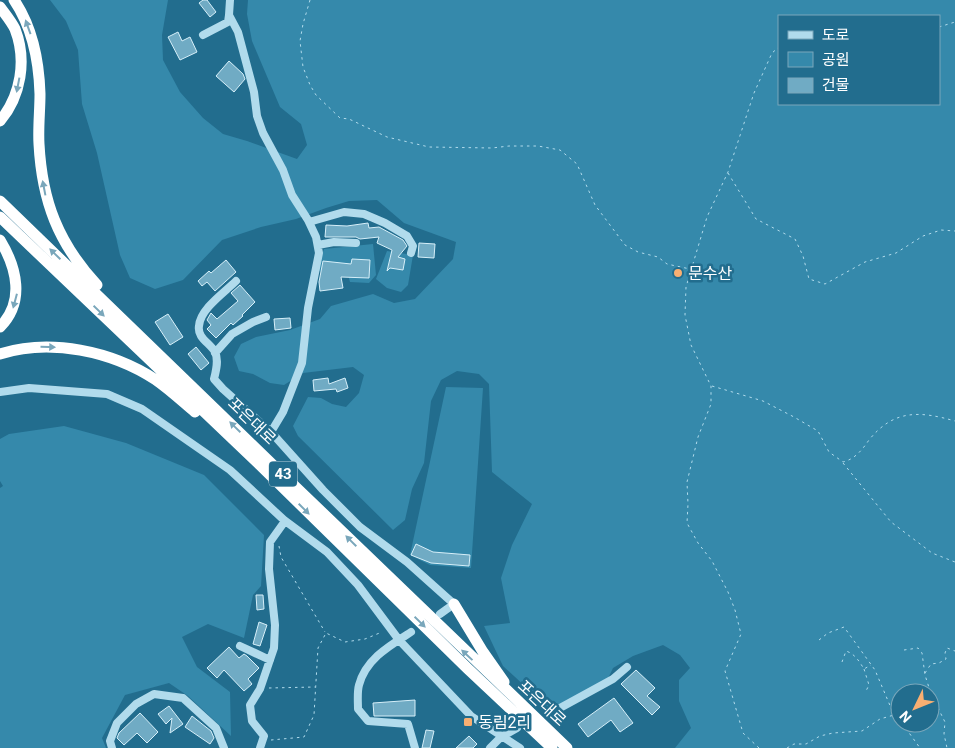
<svg xmlns="http://www.w3.org/2000/svg" width="955" height="748" font-family="Roboto,'Noto Sans KR',sans-serif">
  <style>
    .green { fill: #3589ab; fill-rule: evenodd }
    .building { fill: #70abc4; stroke: #d6eff9 }
    .lines { fill: none; stroke-linecap: round; stroke-linejoin: round }
    .path { stroke: #b1dbec; stroke-width: 1; stroke-dasharray: 2.5 4; stroke-linecap: butt }
    .minor { stroke: #b1dbec; stroke-width: 8 }
    .highway { stroke: #fff; stroke-width: 11 }
    .oneway { fill: #7aa7bb }
    .poi-dot { fill: #f8af72; stroke: #226d8e; stroke-width: 2 }
    .labels { text-anchor: middle; dominant-baseline: central; stroke-width: 5; stroke-linejoin: round; paint-order: stroke }
    .shield { fill: #226d8e; stroke: #bdd3dd; stroke-width: 1 }
    .shield-label { font-size: 15px; font-weight: bold; fill: #fff }
    .poi-label { font-size: 16px; fill: #fff; stroke: #226d8e; text-anchor: start }
    .street-label { font-size: 16px; fill: #fff; stroke: #226d8e }
  </style>
  <rect width="100%" height="100%" fill="#226d8e"/>
  <path class="green" d="M50,0H168L162,35L163,60L180,92L203,118L223,134L247,141L297,159L307,145L301,124L280,107L252,41L247,14L248,0H955V748H675L691,728L679,701V680L690,668L680,655L663,645L633,656L613,668L604,687L554,713L503,666L484,626L510,623L501,578L512,545L532,504L492,472L489,384L479,374L457,371L441,380L431,401L424,463L412,489L405,520L393,530L298,436L293,426L308,397L321,398L332,404L346,407L359,393L364,375L353,367L303,373L284,385L270,383L253,374L239,371L234,357L241,344L256,337L290,330L320,319L331,306L373,294L394,303L415,299L453,259L456,242L404,223L377,200L349,201L326,208L296,219L261,227L222,240L183,280L155,289L130,278L120,255L97,153L82,104L78,50L66,21ZM779,16H939V104H779ZM900,693H930V723H900Z
    M373,244L376,275L369,283L350,282L347,271L321,272L317,269L324,249Z
    M387,251L413,255L408,285L401,292L387,288L376,279Z
    M446,387L483,388L471,568L430,565L410,555Z
    M64,426L126,443L204,475L264,535L261,586L253,595L244,638L208,624L182,637L197,667L230,692L231,736L188,696L169,683L125,695L102,738L106,748H0V488L3,486L0,481V439L9,434Z"/>
  <path class="building" d="M203,0H207L216,12L210,17L199,3Z
    M178,32L182,41L190,37L197,52L180,60L168,37Z
    M229,61L243,74L245,79L234,92L216,76Z
    M368,223L369,228L379,227L403,240L407,246L398,257L405,259L403,270L390,268L387,271L392,250L377,243L379,237L360,239L356,237H325L326,225L347,226Z
    M419,243L435,244L434,258L418,257Z
    M352,259L370,260L369,278L341,277L343,288L320,291L319,282L323,261L351,264Z
    M226,260L236,272L215,291L207,282L202,286L198,281L209,271L211,273Z
    M240,285L255,302L242,315L243,316L233,325L231,323L216,338L207,329L211,325L207,320L211,313L217,319L238,301L231,293Z
    M168,314L183,337L170,345L155,322Z
    M290,318L291,328L275,330L274,319Z
    M196,347L209,363L201,370L188,354Z
    M328,378L329,384L345,378L348,388L337,392L336,389L314,391L313,380Z
    M416,544L433,552L470,555L469,566L431,563L411,555Z
    M256,595H263L264,609L257,610Z
    M259,622L267,625L260,646L253,644Z
    M229,647L239,658L244,654L247,656L259,668L248,679L252,684L244,691L224,670L217,678L207,668Z
    M636,670L655,688L647,696L660,707L652,715L621,684Z
    M614,698L633,723L620,732L611,720L588,737L578,724Z
    M415,700V716H374L373,703Z
    M169,706L183,724L170,733L172,718L166,724L158,714Z
    M140,713L158,732L147,743L137,733L124,745L117,738L119,733Z
    M192,716L211,731L214,738L210,744L185,727Z
    M426,730L434,731L430,748H422Z
    M469,736L477,744L473,748H456Z"/>
  <g class="lines">
    <path class="path" d="M310,0L303,24L300,41L303,67L310,85L316,95L340,118L349,119L387,137L429,147L492,148L509,146H538L560,150L577,164L595,205L625,245L638,252L658,257L667,264L690,269
      M939,27L955,22
      M728,173L756,219L795,239L803,256L809,279L825,284L865,262L896,253L923,236L941,230L955,231
      M712,386L763,401L794,417L818,431L829,452L843,462C855,459 862,450 869,440C894,409 920,411 955,421
      M843,463L891,522L932,553L955,562
      M279,546L281,557L325,632
      M819,640L828,633L844,627L875,670L894,715L900,721
      M904,650L918,648L922,653L925,675L931,694L945,722L944,734L947,748
      M842,662L846,651C855,654 859,661 864,669L871,665
      M864,669L869,685L866,691
      M925,673L931,664L939,663L946,659L945,653L947,648L955,651
      M269,688L315,687
      M902,723L920,748
      M271,740L304,737L314,715L318,648L326,633L345,642L365,639L382,632
      M759,748L743,733L725,671L741,634L735,610L728,592L712,561L698,543L687,523L688,504L687,482L698,437L711,404V386L691,345L685,315L686,287L707,217L728,172L754,93L772,53L779,47
      M787,748L794,744H806L820,736L833,733L862,731L880,719L894,715"/>
    <path class="minor" d="M230,0L229,15L238,32L254,92L257,116L263,133L283,170L292,195L308,220L316,237L319,253L308,308L302,363L283,412L271,432L323,490L360,527L407,562L454,604L440,614
      M203,35L228,22L229,15
      M309,222L344,212L364,214L385,223L407,236L413,246L411,253
      M318,245L334,242L356,243
      M236,281C225,292 200,309 199,326C197,338 210,343 215,352C219,360 216,371 214,379L223,389L271,432
      M215,353L232,334L253,322L266,317
      M0,392L29,388L107,394L142,409L230,470L284,520L327,552L358,585L399,640L471,716L520,748
      M411,632C389,646 366,659 359,685C357,692 358,702 358,709L368,721L408,724L415,748
      M240,646L270,660
      M549,714L613,679L627,667
      M112,748L110,741L117,723L136,704L154,694L183,698L216,728L224,748
      M260,748L264,736L252,721L250,705L260,689L274,648L275,625L269,569L270,542L285,521
      M490,748L501,737L517,728"/>
    <path class="highway" d="M14,0C33,28 39,61 40,94C40,111 38,127 39,144C42,201 58,243 97,285
      M0,7C5,14 11,21 15,29C27,60 21,96 0,121
      M0,201C189,383 377,567 567,748
      M0,217L260,465L467,668L552,748
      M0,240C17,268 25,302 0,327
      M0,354C50,338 112,351 156,380C169,389 182,401 195,412
      M454,604L483,652L504,682"/>
  </g>
  <defs><path id="oneway-solid" d="M-6-.8H1V-3.2L6.5 0L1 3.2V.8H-6Z" transform="scale(1.25)"/></defs>
  <g class="oneway">
    <use href="#oneway-solid" transform="translate(28 27) rotate(-110)"/>
    <use href="#oneway-solid" transform="translate(18 85) rotate(101)"/>
    <use href="#oneway-solid" transform="translate(44 188) rotate(-101)"/>
    <use href="#oneway-solid" transform="translate(55 254) rotate(-136)"/>
    <use href="#oneway-solid" transform="translate(15 301) rotate(105)"/>
    <use href="#oneway-solid" transform="translate(99 311) rotate(44)"/>
    <use href="#oneway-solid" transform="translate(48 347) rotate(2)"/>
    <use href="#oneway-solid" transform="translate(235 427) rotate(-136)"/>
    <use href="#oneway-solid" transform="translate(304 509) rotate(45)"/>
    <use href="#oneway-solid" transform="translate(351 541) rotate(-135)"/>
    <use href="#oneway-solid" transform="translate(420 622) rotate(44)"/>
    <use href="#oneway-solid" transform="translate(467 655) rotate(-137)"/>
  </g>
  <g class="poi-dot">
    <circle cx="678" cy="273" r="5"/>
    <rect x="463" y="717" width="10" height="10" rx="2.5"/>
  </g>
  <g class="labels">
    <rect class="shield" x="269" y="461.5" width="28" height="25" rx="4"/>
    <g class="shield-label">
      <text x="283" y="474">43</text>
    </g>
    <g class="poi-label">
      <text x="688" y="273">문수산</text>
      <text x="478" y="722">동림2리</text>
    </g>
    <g class="street-label">
      <text transform="translate(252 421) rotate(44)">포은대로</text>
      <text transform="translate(542 703) rotate(43)">포은대로</text>
    </g>
  </g>
  <rect x="778" y="15" width="162" height="90" fill="#226d8e" stroke="#7aa7bb"/>
  <rect x="788" y="31" width="25" height="8" fill="#b1dbec" stroke="#7aa7bb"/>
  <text x="822" y="40" font-size="15" fill="#ffffff">도로</text>
  <rect x="788" y="52" width="25" height="15" fill="#3589ab" stroke="#7aa7bb"/>
  <text x="822" y="65" font-size="15" fill="#ffffff">공원</text>
  <rect x="788" y="78" width="25" height="15" fill="#70abc4" stroke="#7aa7bb"/>
  <text x="822" y="90" font-size="15" fill="#ffffff">건물</text>
  <g transform="translate(915 708) rotate(227)"><circle r="24" fill="#226d8e" stroke="#7aa7bb"/>
  <path d="M0-4L9 19L0 12L-9 19Z" fill="#f8af72"/>
  <text y="-8" font-size="14" font-weight="bold" text-anchor="middle" fill="#ffffff">N</text>
  </g>
</svg>
